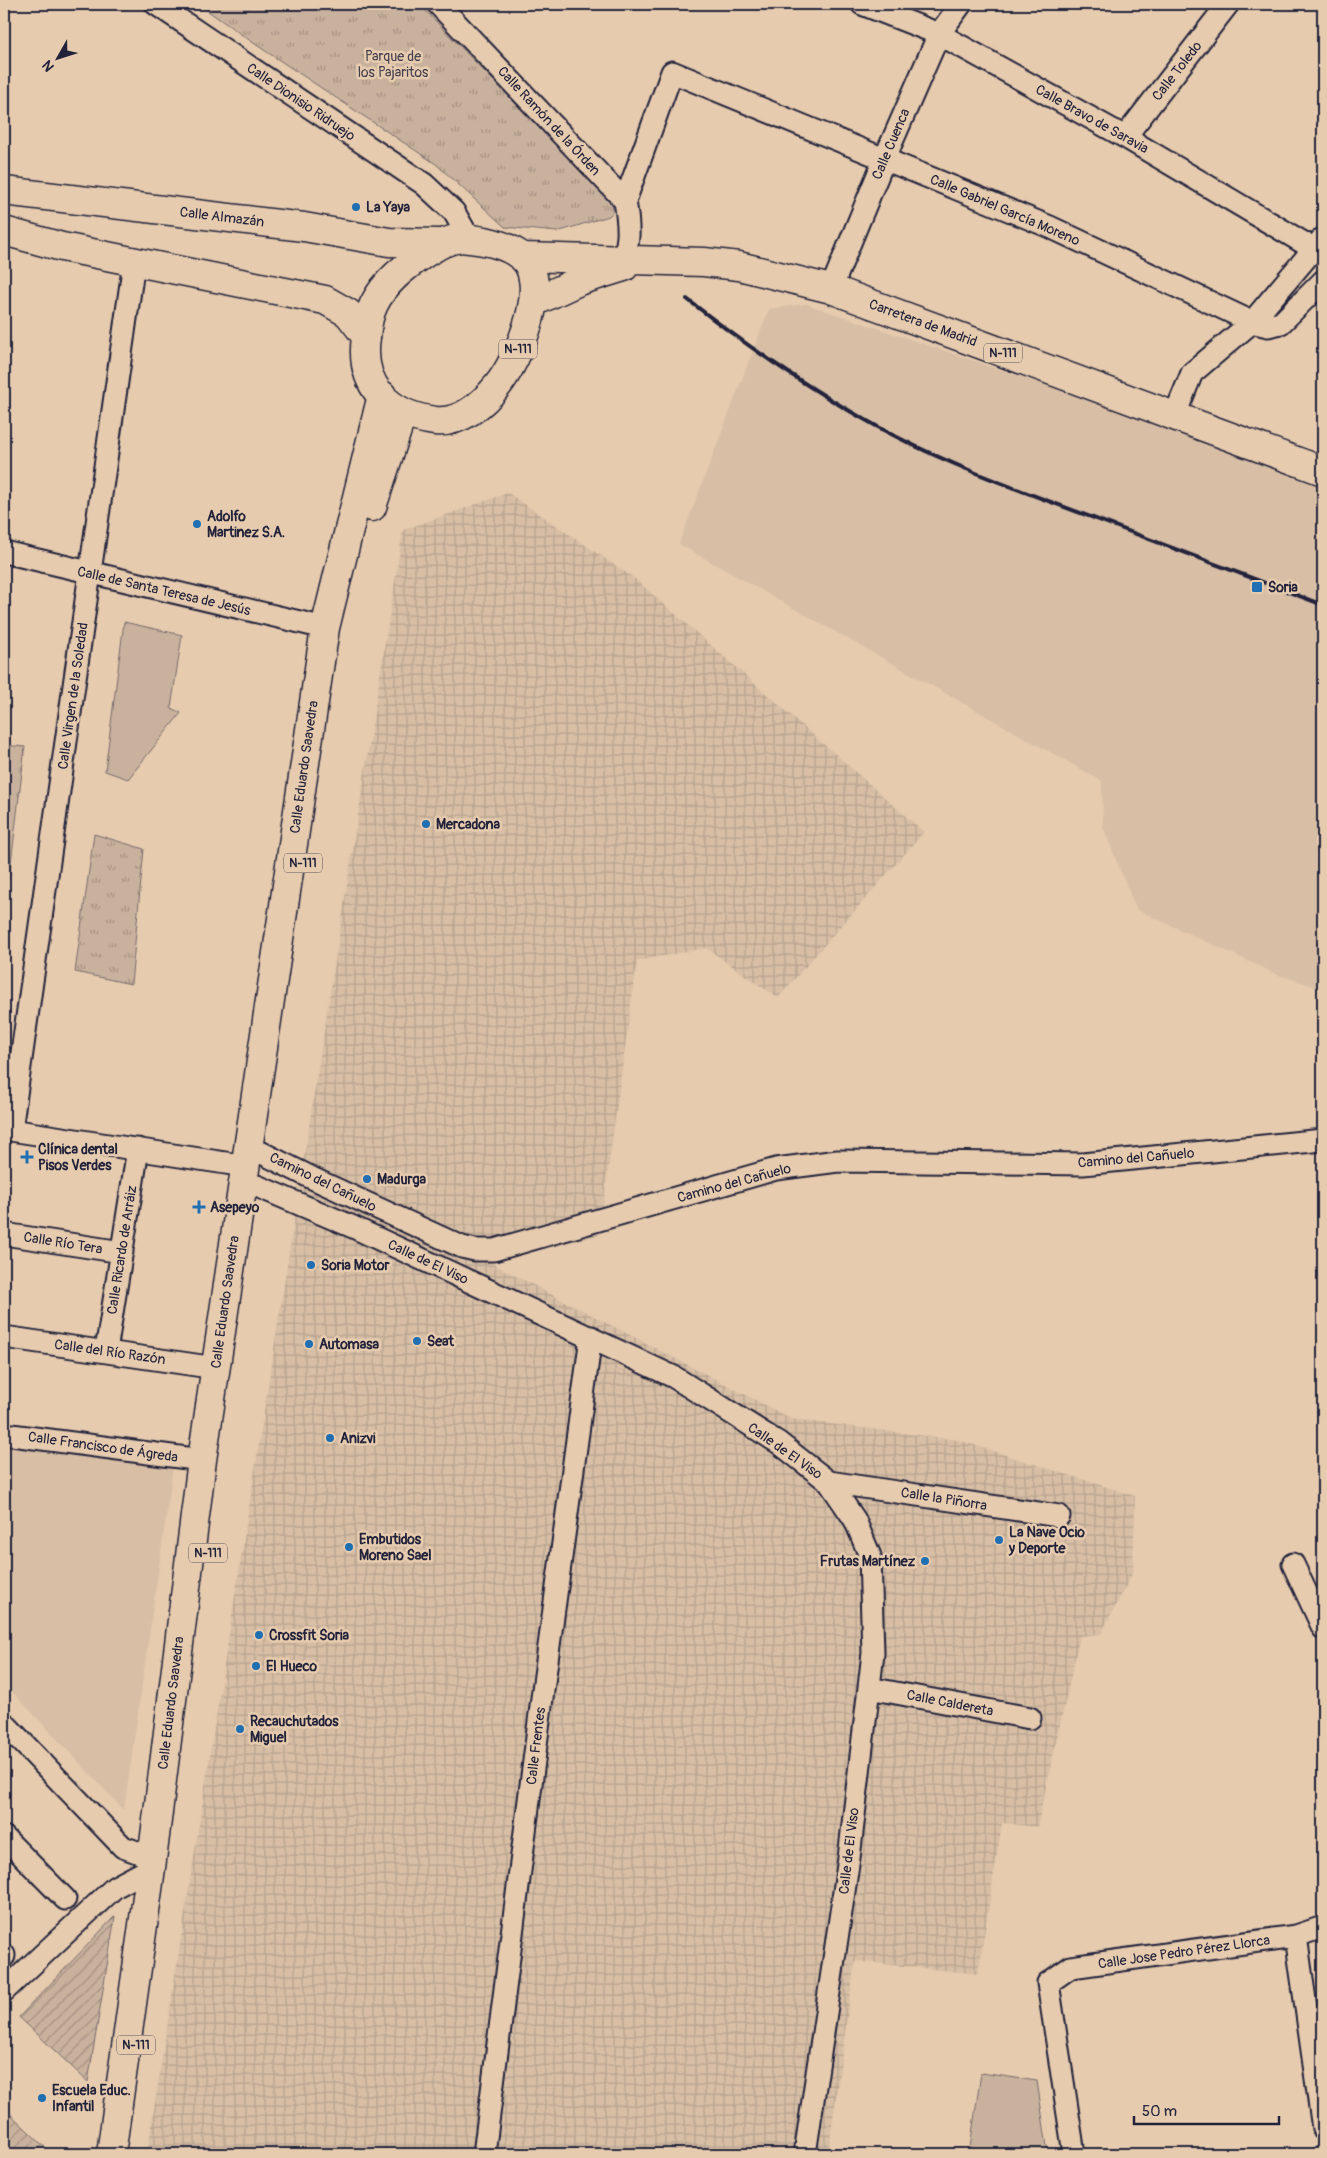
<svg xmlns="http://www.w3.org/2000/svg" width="1327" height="2158" font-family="Pangolin,sans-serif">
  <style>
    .built { fill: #d7bea5 }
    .industrial { fill: url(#industrial-grid) }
    .grass { fill: #c9b29d; stroke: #766a6c }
    .park { fill: url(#park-tufts); stroke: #766a6c }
    .garden { fill: url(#garden-furrows); stroke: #766a6c }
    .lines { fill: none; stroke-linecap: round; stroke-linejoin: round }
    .street-casing { stroke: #22223b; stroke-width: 25 }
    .secondary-casing { stroke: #22223b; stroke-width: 31 }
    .primary-casing { stroke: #22223b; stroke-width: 31 }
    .street { stroke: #e6cbae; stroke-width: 21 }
    .secondary { stroke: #e6cbae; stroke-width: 28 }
    .primary { stroke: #e6cbae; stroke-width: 28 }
    .rail { stroke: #22223b; stroke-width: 4 }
    .poi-dot { fill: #1f6fb2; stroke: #e6cbae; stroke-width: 2 }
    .labels { text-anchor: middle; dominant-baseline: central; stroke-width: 5; stroke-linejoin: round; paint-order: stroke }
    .shield { fill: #e6cbae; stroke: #5d555e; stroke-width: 1 }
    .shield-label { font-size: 12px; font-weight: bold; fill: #22223b }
    .park-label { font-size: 14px; fill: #433f4f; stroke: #e6cbae }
    .street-label { font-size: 14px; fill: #22223b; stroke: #e6cbae }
    .poi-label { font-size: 14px; font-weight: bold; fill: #22223b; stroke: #e6cbae; text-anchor: start }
  </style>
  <defs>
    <pattern id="industrial-grid" width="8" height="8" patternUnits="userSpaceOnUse" patternTransform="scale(1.25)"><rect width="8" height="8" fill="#d7bea5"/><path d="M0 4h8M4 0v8" fill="none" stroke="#b8a38f"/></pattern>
    <pattern id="park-tufts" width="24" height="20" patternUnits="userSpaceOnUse" patternTransform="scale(1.25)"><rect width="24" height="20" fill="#c9b29d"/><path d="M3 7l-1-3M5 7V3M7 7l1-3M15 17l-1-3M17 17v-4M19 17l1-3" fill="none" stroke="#a39081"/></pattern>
    <pattern id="garden-furrows" width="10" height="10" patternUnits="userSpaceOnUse" patternTransform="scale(1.25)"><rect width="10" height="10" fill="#c9b29d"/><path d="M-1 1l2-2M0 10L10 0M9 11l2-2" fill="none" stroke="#a39081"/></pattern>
  </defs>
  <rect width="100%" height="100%" fill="#e6cbae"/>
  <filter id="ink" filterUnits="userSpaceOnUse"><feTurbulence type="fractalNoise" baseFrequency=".02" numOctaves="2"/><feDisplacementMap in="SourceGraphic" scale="10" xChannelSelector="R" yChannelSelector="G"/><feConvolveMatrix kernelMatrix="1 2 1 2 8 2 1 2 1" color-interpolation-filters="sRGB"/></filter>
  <g filter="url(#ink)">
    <path class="built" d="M806,304L1137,416L1323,484V989L1276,974L1136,909L1103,827L1102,781L679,544L769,309Z
      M4,1444L173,1468L124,1810L4,1683Z"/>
    <path class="industrial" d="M508,493L634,578L924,832L778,998L706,948L637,961L599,1235L491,1263L792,1419L958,1440L1135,1496L1133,1572L1101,1634L1080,1636L1037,1827L1002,1823L978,1974L855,1961L828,2154H147L403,530Z"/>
    <path class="grass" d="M124,622L182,635L171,708L181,713L128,779L105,771Z
      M981,2073L1037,2081L1048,2154H969Z"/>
    <path class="park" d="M198,4H419L612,203L613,212L609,216L557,232L505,227L436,164L258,46Z
      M4,745L25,747L9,880H4Z
      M94,834L144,849L131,984L75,972Z"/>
    <path class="garden" d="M115,1916L88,2082L19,2017Z
      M4,2108L52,2154H4Z"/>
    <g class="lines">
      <g class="street-casing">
        <path id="street" d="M156,4L424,184L454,212L466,233L471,239
          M438,4L625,201
          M862,4L939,34L1125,137L1314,249
          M1125,137L1228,4
          M616,269C632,249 629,225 625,201L672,72L1050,227L1252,322L1268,326L1281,323L1323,281
          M831,289L884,160L939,34L961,4
          M1174,417L1192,373L1252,322L1322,239
          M4,552L325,628
          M4,1129L245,1166
          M11,1130L134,262
          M262,1153L312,1178L462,1247L475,1250H494L776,1169L838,1161L1083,1164L1323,1140
          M257,1186L353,1227L674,1377L779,1443L829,1482L855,1520L870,1556L873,1653L849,1858L805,2154
          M4,1234L122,1252
          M4,1337L216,1368
          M106,1351L138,1149
          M4,1434L202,1460
          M829,1482L1059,1516
          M1293,1564L1323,1628
          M869,1688L1030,1718
          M4,1723L123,1847L151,1857
          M4,1837L65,1899
          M1296,1936L1323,2129
          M4,1955V1956
          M4,1991L115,1887L151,1868
          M484,2154L543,1690L591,1337
          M1074,2154L1048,1983L1071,1967L1296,1936L1323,1927"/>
      </g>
      <g class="secondary-casing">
        <path id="secondary" d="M4,191L304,227L389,242L440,243
          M4,231L62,247L325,300L348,313L366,336"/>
      </g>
      <g class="primary-casing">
        <path id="primary" d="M461,238C482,240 505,243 522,257C552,283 518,360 498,385C483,404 460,424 435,421C388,415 359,385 366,337C367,326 369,314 374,304C385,282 404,267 424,254C437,246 446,240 461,238Z
          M523,257L704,262L739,266L831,289L1323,471
          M534,302L579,281L624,267
          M372,507L403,412
          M111,2154L151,1868L202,1460L325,628L382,395"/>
      </g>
      <use href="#street" class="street"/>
      <use href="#secondary" class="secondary"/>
      <use href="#primary" class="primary"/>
      <path class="rail" d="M687,299C753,351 820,397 895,436C955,467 1019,490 1083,514C1163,544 1243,574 1323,605"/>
    </g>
  </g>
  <g class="poi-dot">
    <circle cx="356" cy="207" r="5"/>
    <circle cx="197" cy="524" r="5"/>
    <rect x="1251" y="581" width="12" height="12" rx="2.5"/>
    <circle cx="426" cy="824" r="5"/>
    <path d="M24.5 1149.5h5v5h5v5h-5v5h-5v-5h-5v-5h5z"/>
    <circle cx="367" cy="1179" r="5"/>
    <path d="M196.5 1199.5h5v5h5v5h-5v5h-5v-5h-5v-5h5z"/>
    <circle cx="311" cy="1265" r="5"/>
    <circle cx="417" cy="1341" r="5"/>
    <circle cx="309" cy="1344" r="5"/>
    <circle cx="330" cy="1438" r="5"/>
    <circle cx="999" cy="1540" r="5"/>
    <circle cx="349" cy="1547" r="5"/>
    <circle cx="925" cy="1561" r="5"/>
    <circle cx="259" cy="1635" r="5"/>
    <circle cx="256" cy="1666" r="5"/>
    <circle cx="240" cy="1729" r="5"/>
    <circle cx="42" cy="2098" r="5"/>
  </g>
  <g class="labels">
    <g class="shield">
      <rect x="499" y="339.5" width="38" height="19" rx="4"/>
      <rect x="984" y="343.5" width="38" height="19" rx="4"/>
      <rect x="284" y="853.5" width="38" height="19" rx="4"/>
      <rect x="189" y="1543.5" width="38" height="19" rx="4"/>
      <rect x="117" y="2035.5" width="38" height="19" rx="4"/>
    </g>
    <g class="shield-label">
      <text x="518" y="349">N-111</text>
      <text x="1003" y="353">N-111</text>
      <text x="303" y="863">N-111</text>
      <text x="208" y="1553">N-111</text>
      <text x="136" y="2045">N-111</text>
    </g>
    <g class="park-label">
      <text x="393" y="56">Parque de<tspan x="393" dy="16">los Pajaritos</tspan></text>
    </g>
    <g class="street-label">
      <text transform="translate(1177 71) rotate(-52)">Calle Toledo</text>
      <text transform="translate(301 102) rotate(34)">Calle Dionisio Ridruejo</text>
      <text transform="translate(1092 119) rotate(29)">Calle Bravo de Saravia</text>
      <text transform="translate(549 121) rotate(47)">Calle Ramón de la Órden</text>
      <text transform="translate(891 144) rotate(-67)">Calle Cuenca</text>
      <text transform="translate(1005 210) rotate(23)">Calle Gabriel García Moreno</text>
      <text transform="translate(222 217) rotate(7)">Calle Almazán</text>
      <text transform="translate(923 323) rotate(20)">Carretera de Madrid</text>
      <text transform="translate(164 591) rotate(13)">Calle de Santa Teresa de Jesús</text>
      <text transform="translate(73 696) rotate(-82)">Calle Virgen de la Soledad</text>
      <text transform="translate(304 767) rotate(-82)">Calle Eduardo Saavedra</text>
      <text transform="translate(1136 1158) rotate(-5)">Camino del Cañuelo</text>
      <text transform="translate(323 1182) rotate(26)">Camino del Cañuelo</text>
      <text transform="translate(734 1183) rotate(-15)">Camino del Cañuelo</text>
      <text transform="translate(63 1243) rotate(9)">Calle Río Tera</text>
      <text transform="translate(122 1250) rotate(-81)">Calle Ricardo de Arráiz</text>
      <text transform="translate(428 1262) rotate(25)">Calle de El Viso</text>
      <text transform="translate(225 1302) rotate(-82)">Calle Eduardo Saavedra</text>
      <text transform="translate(110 1352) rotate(8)">Calle del Río Razón</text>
      <text transform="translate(103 1447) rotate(8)">Calle Francisco de Ágreda</text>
      <text transform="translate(785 1451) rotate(35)">Calle de El Viso</text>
      <text transform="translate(944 1499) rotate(9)">Calle la Piñorra</text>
      <text transform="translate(171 1703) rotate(-83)">Calle Eduardo Saavedra</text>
      <text transform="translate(950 1703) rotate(11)">Calle Caldereta</text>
      <text transform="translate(536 1746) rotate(-83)">Calle Frentes</text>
      <text transform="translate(849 1851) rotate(-83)">Calle de El Viso</text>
      <text transform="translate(1184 1952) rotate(-8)">Calle Jose Pedro Pérez Llorca</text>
    </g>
    <g class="poi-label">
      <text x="366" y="207">La Yaya</text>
      <text x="207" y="516">Adolfo<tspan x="207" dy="16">Martinez S.A.</tspan></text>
      <text x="1268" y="587">Soria</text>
      <text x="436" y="824">Mercadona</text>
      <text x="38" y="1149">Clínica dental<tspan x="38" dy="16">Pisos Verdes</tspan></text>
      <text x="377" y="1179">Madurga</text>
      <text x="210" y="1207">Asepeyo</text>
      <text x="321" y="1265">Soria Motor</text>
      <text x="427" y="1341">Seat</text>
      <text x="319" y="1344">Automasa</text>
      <text x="340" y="1438">Anizvi</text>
      <text x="1009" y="1532">La Nave Ocio<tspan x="1009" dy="16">y Deporte</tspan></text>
      <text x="359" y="1539">Embutidos<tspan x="359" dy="16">Moreno Sael</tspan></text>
      <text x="915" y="1561" text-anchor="end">Frutas Martínez</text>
      <text x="269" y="1635">Crossfit Soria</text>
      <text x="266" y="1666">El Hueco</text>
      <text x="250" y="1721">Recauchutados<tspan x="250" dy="16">Miguel</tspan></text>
      <text x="52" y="2090">Escuela Educ.<tspan x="52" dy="16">Infantil</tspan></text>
    </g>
  </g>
  <rect width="1327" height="2158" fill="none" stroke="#e6cbae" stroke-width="20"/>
  <rect x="10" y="10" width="1307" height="2138" fill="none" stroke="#22223b" stroke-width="2" filter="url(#ink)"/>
  <g transform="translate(58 58) rotate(231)" stroke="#e6cbae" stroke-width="4" paint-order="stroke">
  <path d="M0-4L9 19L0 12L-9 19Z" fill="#22223b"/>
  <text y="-8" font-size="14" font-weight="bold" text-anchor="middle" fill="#22223b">N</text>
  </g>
  <path d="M1134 2116v8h145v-8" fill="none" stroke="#22223b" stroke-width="2.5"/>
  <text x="1142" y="2116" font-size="15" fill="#22223b" stroke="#e6cbae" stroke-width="4" paint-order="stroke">50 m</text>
</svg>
